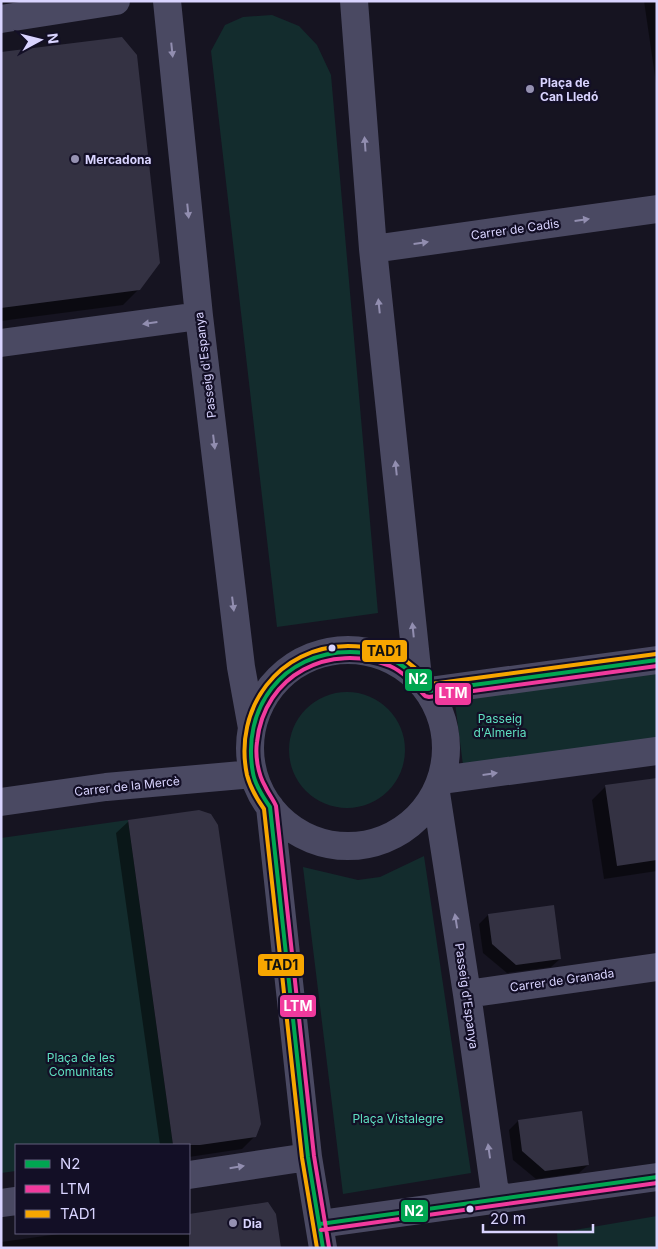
<svg xmlns="http://www.w3.org/2000/svg" width="658" height="1249" font-family="Inter,sans-serif">
  <style>
    .green { fill: #132c2d }
    .shadow { fill: #0007 }
    .building { fill: #343243 }
    .lines { fill: none; stroke-linecap: round; stroke-linejoin: round }
    .minor { stroke: #4a4962; stroke-width: 28 }
    .bus-1-casing { stroke: #130f26; stroke-width: 8 }
    .bus-2-casing { stroke: #130f26; stroke-width: 8 }
    .bus-3-casing { stroke: #130f26; stroke-width: 8 }
    .bus-1 { stroke: #00a651; stroke-width: 4 }
    .bus-2 { stroke: #f13a9d; stroke-width: 4 }
    .bus-3 { stroke: #f7a600; stroke-width: 4 }
    .oneway { fill: #928eb0 }
    .poi-dot { fill: #9591b1; stroke: #130f26; stroke-width: 2 }
    .bus-dot { fill: #d9d4ff; stroke: #130f26; stroke-width: 2 }
    .labels { text-anchor: middle; dominant-baseline: central; stroke-width: 4.5; stroke-linejoin: round; paint-order: stroke }
    .poi-label { font-size: 12px; font-weight: bold; fill: #d9d4ff; stroke: #130f26; text-anchor: start }
    .street-label { font-size: 12px; fill: #d9d4ff; stroke: #130f26 }
    .park-label { font-size: 12px; fill: #5fe0c0; stroke: #130f26 }
    .line-badge { stroke: #130f26; stroke-width: 2 }
    .badge-label { font-size: 14px; text-anchor: middle; font-weight: bold; fill: #fff }
    .pale-badge-label { font-size: 14px; text-anchor: middle; font-weight: bold; fill: #111 }
  </style>
  <rect width="100%" height="100%" fill="#161421"/>
  <path class="green" d="M272,15L299,26L317,45L331,75L378,613L277,627L211,51L225,25L243,17Z
    M657,670V739L463,765L454,695Z
    M289 750a58 58 0 1 1 116 0a58 58 0 1 1-116 0Z
    M128,820L173,1145H16V1171L1,1173V838Z
    M424,856L471,1173L343,1194L303,867L358,880L380,877Z
    M657,1216V1248H558L557,1233Z"/>
  <path class="shadow" d="M644,1H657V90Z
    M1,54L139,289L123,305L1,321Z
    M657,779V871L604,879L592,800L606,786Z
    M129,821L255,1136L242,1149L189,1157V1145H160L116,833Z
    M488,915L560,959L551,967L507,973L483,953L479,924Z
    M581,1113L588,1165L579,1173L536,1179L513,1160L509,1130L518,1121Z
    M268,1203L279,1248H1V1242L66,1233H189V1215Z"/>
  <path class="building" d="M122,37L137,55L160,263L140,290L1,308V52Z
    M657,778V860L617,866L605,785Z
    M199,810L211,814L218,825L261,1124L256,1137L200,1145H173L128,820Z
    M554,905L561,959L516,965L492,944L488,914Z
    M582,1111L589,1165L545,1171L522,1151L518,1120Z
    M268,1202L276,1214L281,1248H189V1214Z"/>
  <g class="lines">
    <path class="minor" d="M167,1L199,316L241,667L252,728
      M354,1L373,249L418,678
      M1,19L116,1
      M373,249L657,209
      M1,343L199,316
      M250 748a98 98 0 1 1 196 0a98 98 0 1 1-196 0Z
      M429,691L657,660
      M441,780L657,751
      M436,793L467,994L496,1200
      M1,802L106,787L253,774
      M270,807L308,1157L323,1248
      M467,994L657,967
      M189,1175L308,1157
      M1,1203L16,1201
      M320,1224L657,1177"/>
    <g class="bus-1-casing">
      <path id="bus-1" d="M320,1224L657,1177
        M323,1248L308,1157L270,807C263,797 255,785 253,773C241,708 283,652 350,652C365,652 384,655 398,663C410,670 420,681 429,691L657,660"/>
    </g>
    <g class="bus-2-casing">
      <path id="bus-2" d="M321,1230L657,1183
        M329,1247L314,1156L276,806C273,799 268,793 265,786C258,774 255,756 257,742C264,674 330,642 390,666C404,672 415,685 425,696L429,697L657,666"/>
    </g>
    <g class="bus-3-casing">
      <path id="bus-3" d="M317,1248L302,1158L264,809C257,799 250,787 247,775C233,708 279,646 348,646C365,646 385,649 400,657C412,664 422,674 431,684L656,654"/>
    </g>
    <use href="#bus-1" class="bus-1"/>
    <use href="#bus-2" class="bus-2"/>
    <use href="#bus-3" class="bus-3"/>
  </g>
  <defs><path id="oneway-solid" d="M-6-.8H1V-3.2L6.5 0L1 3.2V.8H-6Z" transform="scale(1.25)"/></defs>
  <g class="oneway">
    <use href="#oneway-solid" transform="translate(172 50) rotate(84)"/>
    <use href="#oneway-solid" transform="translate(365 144) rotate(-94)"/>
    <use href="#oneway-solid" transform="translate(188 211) rotate(84)"/>
    <use href="#oneway-solid" transform="translate(582 220) rotate(-8)"/>
    <use href="#oneway-solid" transform="translate(421 243) rotate(-8)"/>
    <use href="#oneway-solid" transform="translate(379 306) rotate(-96)"/>
    <use href="#oneway-solid" transform="translate(150 323) rotate(172)"/>
    <use href="#oneway-solid" transform="translate(214 442) rotate(83)"/>
    <use href="#oneway-solid" transform="translate(396 468) rotate(-96)"/>
    <use href="#oneway-solid" transform="translate(233 604) rotate(83)"/>
    <use href="#oneway-solid" transform="translate(413 630) rotate(-96)"/>
    <use href="#oneway-solid" transform="translate(490 774) rotate(-8)"/>
    <use href="#oneway-solid" transform="translate(456 921) rotate(-99)"/>
    <use href="#oneway-solid" transform="translate(489 1151) rotate(-98)"/>
    <use href="#oneway-solid" transform="translate(237 1167) rotate(-9)"/>
  </g>
  <g class="poi-dot">
    <circle cx="530" cy="89" r="5"/>
    <circle cx="75" cy="159" r="5"/>
    <circle cx="233" cy="1223" r="5"/>
  </g>
  <g class="bus-dot">
    <circle cx="332" cy="648" r="4.5"/>
    <circle cx="470" cy="1209" r="4.5"/>
  </g>
  <g class="labels">
    <g class="poi-label">
      <text x="540" y="82">Plaça de<tspan x="540" dy="14">Can Lledó</tspan></text>
      <text x="85" y="159">Mercadona</text>
      <text x="243" y="1223">Dia</text>
    </g>
    <g class="street-label">
      <text transform="translate(515 229) rotate(-8)">Carrer de Cadis</text>
      <text transform="translate(205 365) rotate(-97)">Passeig d'Espanya</text>
      <text transform="translate(127 786) rotate(-6)">Carrer de la Mercè</text>
      <text transform="translate(562 980) rotate(-8)">Carrer de Granada</text>
      <text transform="translate(467 996) rotate(82)">Passeig d'Espanya</text>
    </g>
    <g class="park-label">
      <text x="500" y="718">Passeig<tspan x="500" dy="14">d'Almeria</tspan></text>
      <text x="81" y="1057">Plaça de les<tspan x="81" dy="14">Comunitats</tspan></text>
      <text x="398" y="1118">Plaça Vistalegre</text>
    </g>
  </g>
  <g class="line-badge">
    <rect x="361" y="639" width="47" height="24" rx="5" fill="#f7a600"/>
    <rect x="404" y="668" width="29" height="24" rx="5" fill="#00a651"/>
    <rect x="434" y="682" width="38" height="24" rx="5" fill="#f13a9d"/>
    <rect x="257" y="953" width="48" height="24" rx="5" fill="#f7a600"/>
    <rect x="279" y="994" width="38" height="24" rx="5" fill="#f13a9d"/>
    <rect x="400" y="1199" width="29" height="24" rx="5" fill="#00a651"/>
  </g>
  <g class="badge-label">
    <text x="418" y="684">N2</text>
    <text x="453" y="698">LTM</text>
    <text x="298" y="1011">LTM</text>
    <text x="414" y="1216">N2</text>
  </g>
  <g class="pale-badge-label">
    <text x="384" y="656">TAD1</text>
    <text x="281" y="970">TAD1</text>
  </g>
  <rect width="658" height="1249" fill="none" stroke="#d9d4ff" stroke-width="5"/>
  <rect x="15" y="1144" width="175" height="90" fill="#130f26" stroke="#625e7d"/>
  <rect x="25" y="1160" width="25" height="8" fill="#00a651" stroke="#625e7d"/>
  <text x="60" y="1169" font-size="15" fill="#d9d4ff">N2</text>
  <rect x="25" y="1185" width="25" height="8" fill="#f13a9d" stroke="#625e7d"/>
  <text x="60" y="1194" font-size="15" fill="#d9d4ff">LTM</text>
  <rect x="25" y="1210" width="25" height="8" fill="#f7a600" stroke="#625e7d"/>
  <text x="60" y="1219" font-size="15" fill="#d9d4ff">TAD1</text>
  <g transform="translate(40 40) rotate(83)" stroke="#130f26" stroke-width="4" paint-order="stroke">
  <path d="M0-4L9 19L0 12L-9 19Z" fill="#d9d4ff"/>
  <text y="-8" font-size="14" font-weight="bold" text-anchor="middle" fill="#d9d4ff">N</text>
  </g>
  <path d="M483 1224v8h110v-8" fill="none" stroke="#d9d4ff" stroke-width="2.5"/>
  <text x="490" y="1224" font-size="15" fill="#d9d4ff" stroke="#130f26" stroke-width="4" paint-order="stroke">20 m</text>
</svg>
